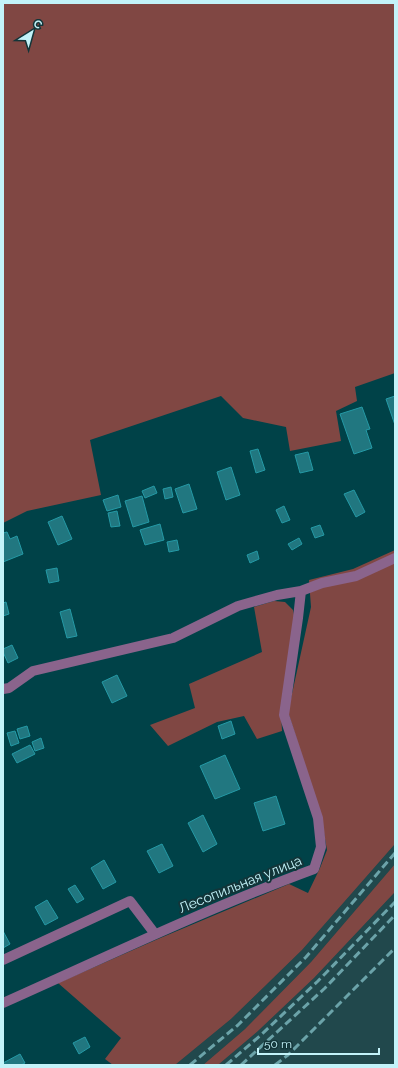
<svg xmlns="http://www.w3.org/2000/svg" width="398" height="1068" font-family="Raleway,sans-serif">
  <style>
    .built { fill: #21484c }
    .green { fill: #804743 }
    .building { fill: #217780; stroke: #249aa6 }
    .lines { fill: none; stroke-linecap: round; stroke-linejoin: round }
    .minor { stroke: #8a648c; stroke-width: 10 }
    .rail { stroke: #6ba3a9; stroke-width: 3; stroke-dasharray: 8 4; stroke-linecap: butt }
    .labels { text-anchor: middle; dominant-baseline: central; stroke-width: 4; stroke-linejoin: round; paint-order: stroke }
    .street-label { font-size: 14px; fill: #c3f3f9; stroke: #133539 }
  </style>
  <rect width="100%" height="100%" fill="#004248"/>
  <path class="built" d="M395,844V864L311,962L245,1029L203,1065H175L231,1019L302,950Z
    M395,892V1065H218L258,1031L314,978Z"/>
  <path class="green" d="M3,3H395V373L355,387L357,401L336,411L341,441L290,451L286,427L243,418L221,396L90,440L101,495L27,511L3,523Z
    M395,550V844L302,950L231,1019L175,1065H113L105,1059L121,1038L58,983L158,939L289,884L308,893L320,868L327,850L321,816L288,712L311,607L309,580L353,569Z
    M274,601L285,602L293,610L295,620L281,711L282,731L257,739L244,716L217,722L168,746L150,725L195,708L189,684L262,652L254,607Z
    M395,864V892L314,978L258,1031L218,1065H203L245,1029L311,962Z"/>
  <path class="building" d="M395,396V425L386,399Z
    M362,407L370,429L366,430L372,448L354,454L340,414Z
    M258,449L265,470L256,473L250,451Z
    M308,452L313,470L300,473L295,455Z
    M231,467L240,495L226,500L217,472Z
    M189,484L197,509L183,513L175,489Z
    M154,486L157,493L145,498L142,491Z
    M171,487L173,497L165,499L163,489Z
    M354,490L365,512L356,517L344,494Z
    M118,495L121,507L107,511L103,500Z
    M142,496L149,522L133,527L125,501Z
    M284,506L290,520L282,523L276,510Z
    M117,511L120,526L111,527L108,513Z
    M62,516L72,539L58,545L48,522Z
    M160,524L164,540L145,545L140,530Z
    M320,525L324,535L315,538L311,528Z
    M7,532L10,539L17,536L23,554L3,562V533Z
    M299,538L302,544L292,550L288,544Z
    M177,540L179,550L169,552L167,542Z
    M257,551L259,559L250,563L247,555Z
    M57,568L59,581L49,583L46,570Z
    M6,602L9,614L3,616V603Z
    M70,609L77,636L67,638L60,612Z
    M12,645L18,658L8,663L3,652V649Z
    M117,675L127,696L112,703L102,682Z
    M231,721L235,734L222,739L218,726Z
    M27,726L30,736L20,739L17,729Z
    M15,731L19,743L11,746L7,733Z
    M41,738L44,748L35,751L32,742Z
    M30,745L35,754L17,763L12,754Z
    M225,755L240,789L215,799L200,766Z
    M276,796L285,824L263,831L254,803Z
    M203,815L217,844L203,852L188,823Z
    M162,844L173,866L159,873L147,851Z
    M104,860L116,882L103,889L91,868Z
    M75,885L84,899L77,903L68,889Z
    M47,900L58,918L45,925L35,907Z
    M3,931L10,944L3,948Z
    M85,1037L90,1047L79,1054L73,1043Z
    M20,1054L25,1063L21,1065H3V1063Z"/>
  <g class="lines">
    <path class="minor" d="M3,689L9,688L33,671L173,638L238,606L277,595L301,591L322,583L356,576L395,558
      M3,960L130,901L155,934
      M3,1003C106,957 208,908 314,869L321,847L318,818L284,715L298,618L301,591"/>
    <path class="rail" d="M190,1065L238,1025L306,957L395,853
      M226,1065L262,1034L318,981L395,902
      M241,1065L325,988L395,915
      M275,1065L288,1055L395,948"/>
  </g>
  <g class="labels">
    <g class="street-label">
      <text transform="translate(240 884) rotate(-22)">Лесопильная улица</text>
    </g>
  </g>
  <rect width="398" height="1068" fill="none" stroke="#c3f3f9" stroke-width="8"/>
  <g transform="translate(32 32) rotate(37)" stroke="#133539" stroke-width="3" paint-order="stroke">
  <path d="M0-3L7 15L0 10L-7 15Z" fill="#c3f3f9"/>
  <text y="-6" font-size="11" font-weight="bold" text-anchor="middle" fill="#c3f3f9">С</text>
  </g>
  <path d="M258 1048v6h121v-6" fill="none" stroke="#c3f3f9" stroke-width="2"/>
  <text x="264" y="1048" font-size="12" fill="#c3f3f9" stroke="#133539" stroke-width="3" paint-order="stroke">50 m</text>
</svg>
